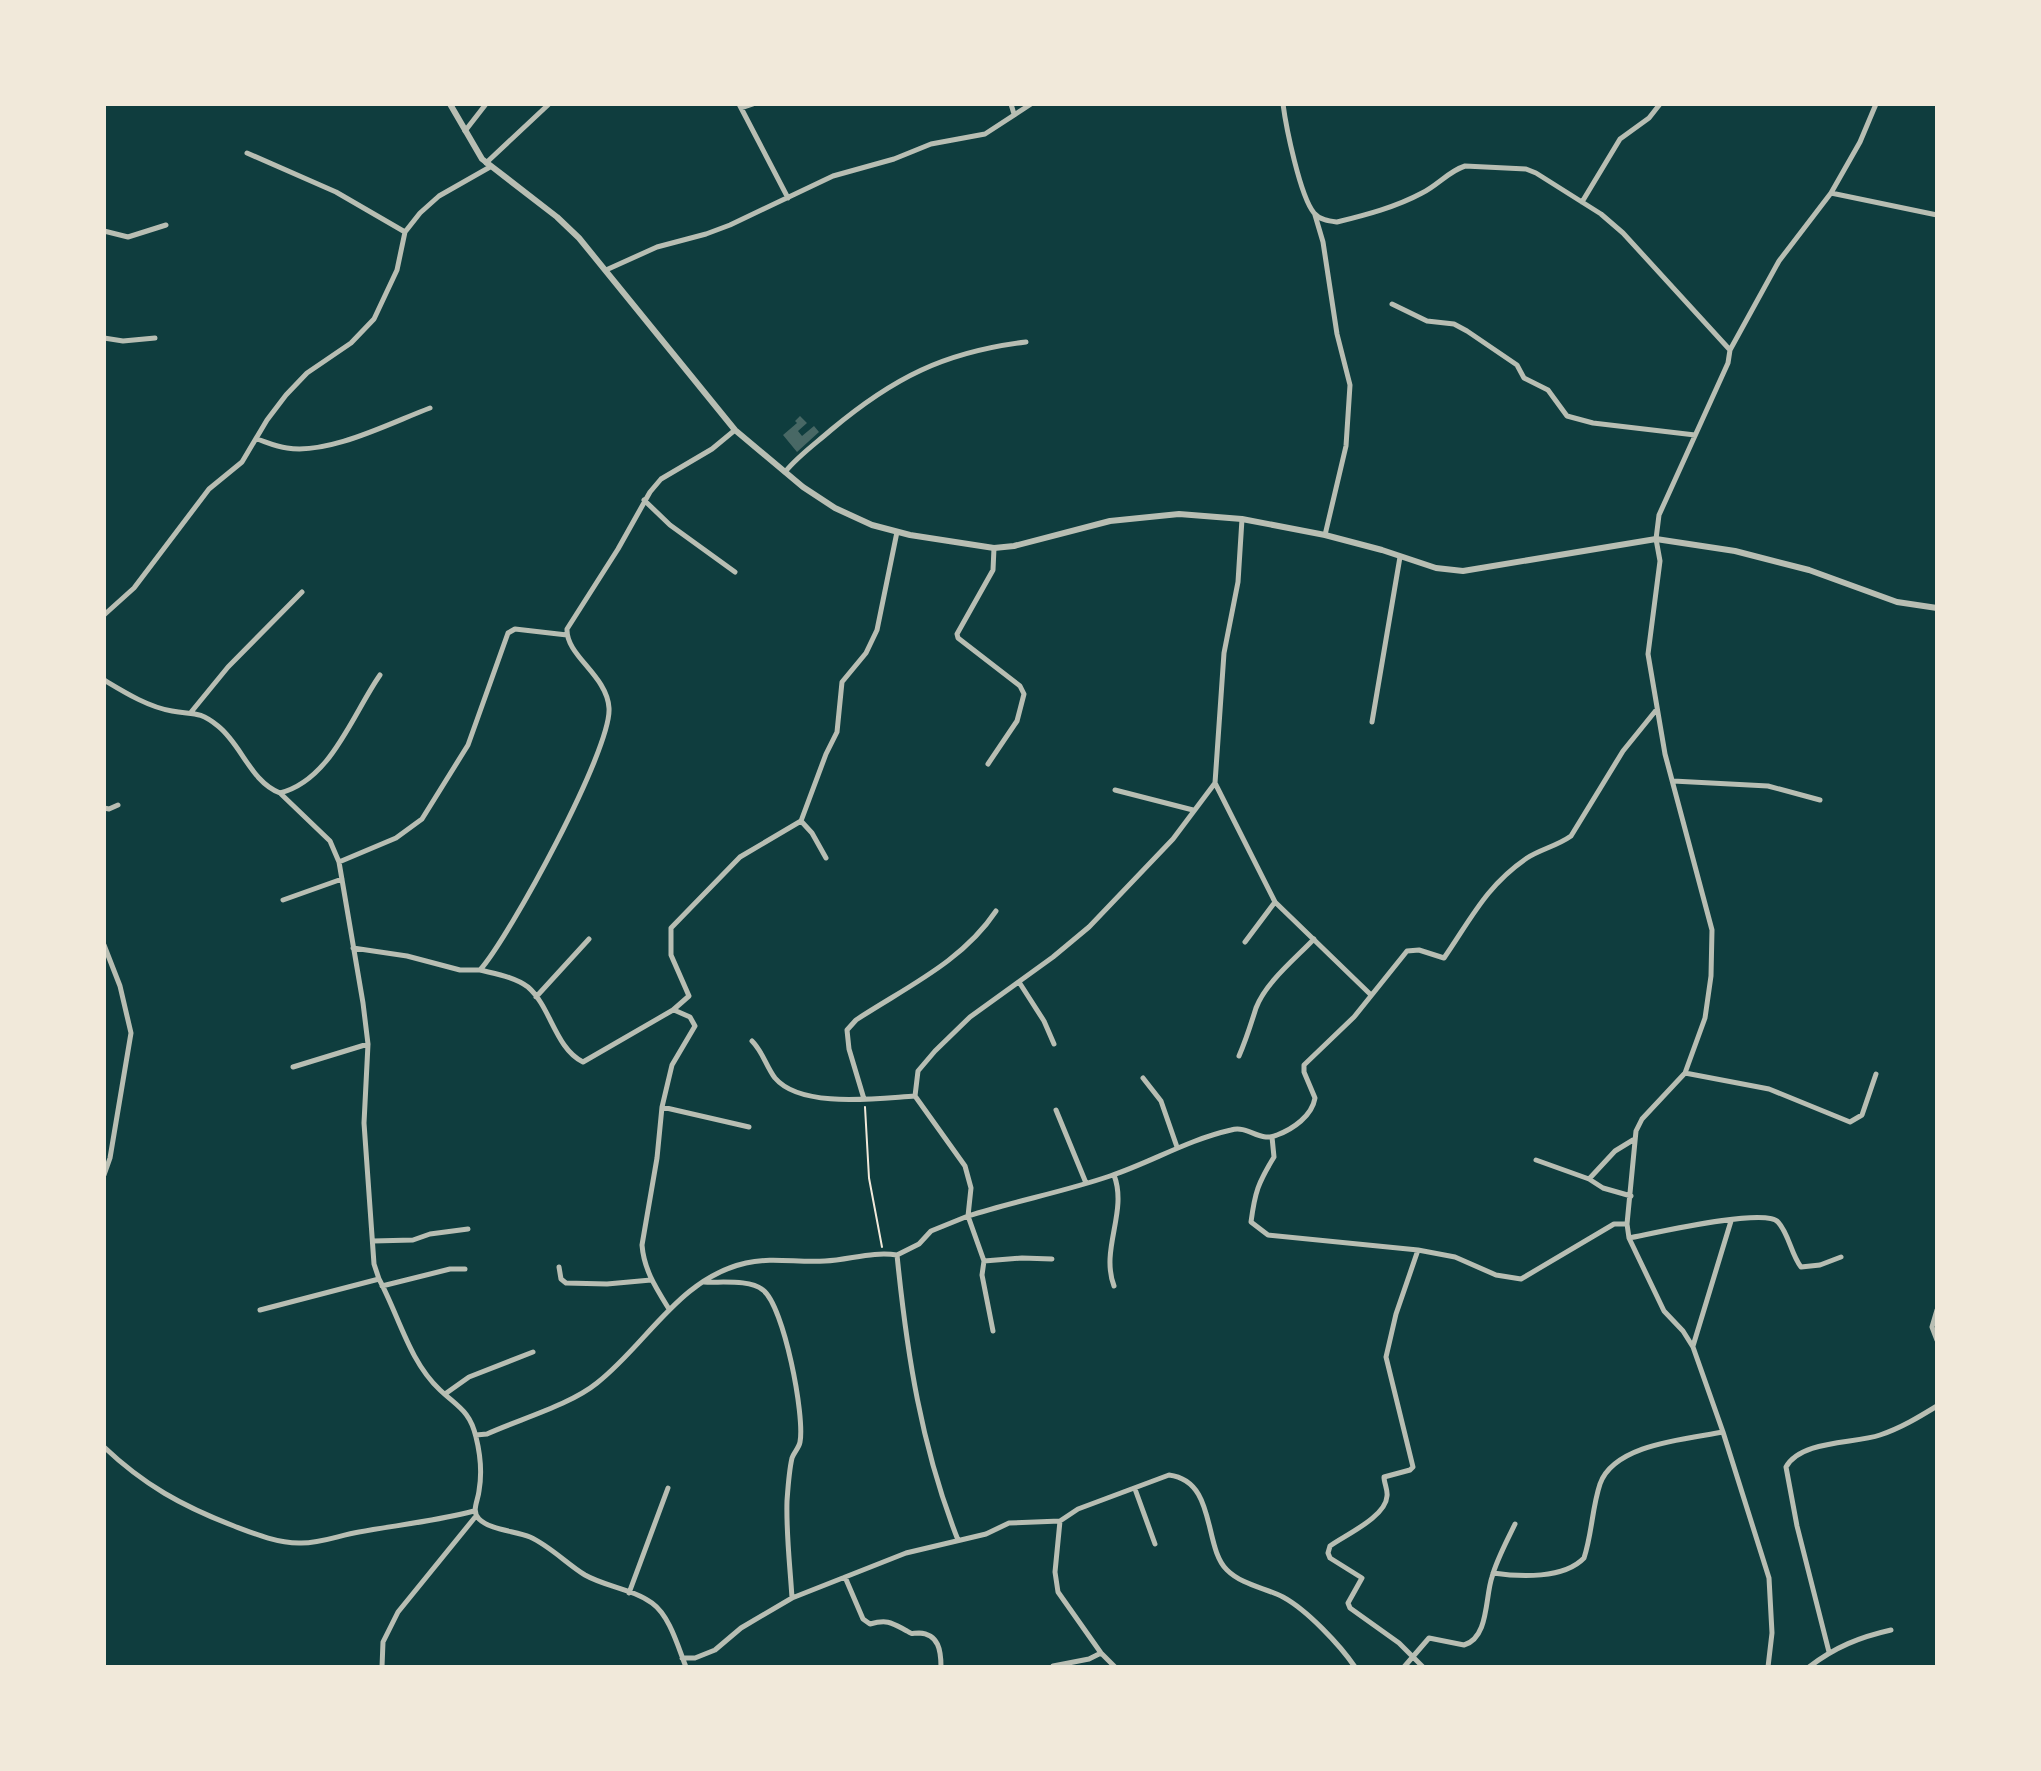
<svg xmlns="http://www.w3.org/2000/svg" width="2041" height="1771" font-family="'Space Grotesk',sans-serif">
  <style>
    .building { fill: #486865 }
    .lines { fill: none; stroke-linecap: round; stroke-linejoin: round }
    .path { stroke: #f1e9da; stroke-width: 2 }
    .minor { stroke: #b8beb3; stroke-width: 5 }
    .tertiary { stroke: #b8beb3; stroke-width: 6 }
  </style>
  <rect width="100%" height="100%" fill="#0f3d3e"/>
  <path class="building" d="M800,416L807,423L798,431L802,436L814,426L819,432L797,452L783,435L797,423L795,421Z"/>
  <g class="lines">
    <path class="path" d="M865,1107L869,1178L882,1247"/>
    <path class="minor" d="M739,104L788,198
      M1011,104L1014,114
      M1283,104C1286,127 1300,196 1314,213C1320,220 1329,221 1337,222C1366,215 1396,207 1422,193C1438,185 1449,171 1465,166L1526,169L1536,173L1601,214L1623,233L1730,350
      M741,108L753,104
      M465,131L486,104
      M247,153L336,192L405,232
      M486,163L549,104
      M1831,193L1937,215
      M1582,202L1620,139L1649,118L1660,104
      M1315,215L1323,242L1337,334L1350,385L1346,446L1325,535
      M104,231L128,237L166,225
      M606,270L657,247L706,234L730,225L833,176L894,159L931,144L985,134L1031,104
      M1392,304L1427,321L1454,324L1467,331L1517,365L1524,378L1548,390L1567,416L1593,423L1695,435
      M104,338L123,341L155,338
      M257,439C266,442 277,447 287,448C329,455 390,423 430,408
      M785,472C798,456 815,444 831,430C893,378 944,352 1026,342
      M644,500L670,525L735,572
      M1242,519L1238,582L1224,653L1215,783L1275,902L1370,994
      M104,615L134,588L209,489L242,462L267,420L286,395L307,373L351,343L374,319L397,270L405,232L420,213L439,196L490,167
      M104,680C124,692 148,707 172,711C193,715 198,710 218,726C242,745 250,781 280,793C331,780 352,715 380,675
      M192,711L228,667L302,592
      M1372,722L1400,557
      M988,764L1017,721L1024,694L1020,686L958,638L957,634L993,570L994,548
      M1673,781L1768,786L1820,800
      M1115,790L1193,810
      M280,793L330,841L339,862L363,1003L368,1044L364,1123L374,1264L379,1279C399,1316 409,1361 440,1390C458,1407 470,1411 476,1437C480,1453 482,1474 479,1491C478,1501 471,1511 479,1519C490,1530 516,1531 530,1537C550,1546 567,1564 585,1575C606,1587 633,1589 652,1603C670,1616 678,1647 686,1667
      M104,808L109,809L118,805
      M801,821L812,833L826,858
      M339,862L396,838L422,819L468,745L508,633L515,629L567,635
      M283,900L342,879
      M1245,942L1275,902
      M104,945L120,986L131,1033L110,1158L104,1175
      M353,948L407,956L460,970H480C510,936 612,749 609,708C607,675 566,656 567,629L618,549L650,492L661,479L712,449L735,430
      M480,970C496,974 515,977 528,987C551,1007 555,1048 583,1062L673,1010L689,996L671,955V928L740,857L801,821L826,754L837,732L842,682L866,653L877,630L897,532
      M1019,982L1044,1021L1054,1044
      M536,997L589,939
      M752,1041C763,1052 766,1066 775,1078C801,1109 879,1098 915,1096
      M1239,1056C1246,1040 1251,1024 1256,1008C1266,982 1295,959 1314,939
      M293,1067L368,1044
      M1685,1073L1769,1089L1850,1122L1862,1115L1876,1074
      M1143,1078L1161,1101L1177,1147
      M864,1099L849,1049L847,1030L856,1020C906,987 962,962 996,911
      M662,1107L749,1127
      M1056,1110L1086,1183
      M1272,1137L1274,1157C1258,1183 1255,1192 1251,1222L1268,1235L1418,1250L1455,1257L1496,1275L1521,1279L1614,1224H1627
      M1536,1160L1589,1179L1615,1151L1633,1140
      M1114,1175C1128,1212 1100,1249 1114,1286
      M1589,1179L1603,1188L1631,1196
      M1629,1238C1651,1234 1765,1207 1778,1222C1789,1234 1791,1254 1801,1267L1820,1265L1841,1257
      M373,1241L413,1240L430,1234L468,1229
      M1418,1250L1396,1314L1386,1357L1413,1467L1410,1470L1384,1477C1384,1483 1388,1490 1387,1496C1386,1517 1345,1535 1330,1546L1328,1553L1330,1558L1362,1578L1348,1603L1350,1608L1399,1643L1423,1667
      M897,1255L919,1244L931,1231L968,1216L971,1188L965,1166L915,1096L918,1071L935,1051L970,1017L1053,957L1089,927L1173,839L1215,783
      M984,1261L1022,1258L1052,1259
      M559,1267L561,1279L566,1283L607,1284L651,1280
      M704,1282C720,1283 750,1279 763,1290C784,1306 805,1416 800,1442C799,1448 794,1452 792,1458C789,1471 788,1487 787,1501C786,1534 790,1565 792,1598
      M382,1286L450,1269H465
      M669,1309C656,1288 644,1270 642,1245L657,1158L662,1107L672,1065L695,1026L690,1017L674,1010
      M260,1310L379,1279
      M1937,1310L1932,1327L1937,1340
      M993,1331L982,1275L984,1261L968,1216C1015,1201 1063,1192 1110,1176C1152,1162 1187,1140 1231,1130C1249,1125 1259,1143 1277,1135C1293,1129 1312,1116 1315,1098L1304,1072V1065L1354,1017L1407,951L1419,950L1444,958C1471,919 1486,886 1527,858C1541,849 1557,846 1571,836L1623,751L1657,709
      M1693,1346L1731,1221
      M445,1394L469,1377L533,1352
      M476,1435L487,1434C520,1419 570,1405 597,1383C647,1344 679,1278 746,1263C772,1257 799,1263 825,1261C849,1260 873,1251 897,1255C907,1354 921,1446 958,1540
      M104,1447C144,1485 182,1506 234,1526C255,1534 277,1543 299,1543C319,1544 340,1535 359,1532C398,1525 436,1521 474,1511
      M1135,1489L1155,1544
      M1060,1521L1055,1572L1058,1592L1101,1653L1115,1667
      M1493,1573C1520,1577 1564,1579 1584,1558C1592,1534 1592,1508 1600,1484C1614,1444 1687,1439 1723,1432
      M845,1577L863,1619L870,1624C888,1619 892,1623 907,1631C913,1635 912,1633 919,1633C939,1634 941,1651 941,1667
      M629,1593L668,1488
      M1829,1652L1797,1526L1786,1467C1801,1440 1854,1444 1880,1435C1901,1428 1919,1417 1937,1406
      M682,1658H695L715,1650L741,1628L792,1598L906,1553L986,1534L1009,1523L1060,1521L1078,1509L1169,1475C1217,1481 1203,1547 1227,1570C1242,1585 1266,1588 1283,1597C1307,1610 1340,1645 1355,1667
      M1053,1666L1089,1659L1101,1653
      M382,1667L383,1642L398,1612L476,1516
      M1404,1667L1429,1638L1464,1645C1489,1638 1485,1597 1492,1577C1497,1559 1507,1541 1515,1524
      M1768,1667L1772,1633L1769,1578L1723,1432L1693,1347L1683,1331L1664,1311L1629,1238L1627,1224L1636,1131L1642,1119L1685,1073L1705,1018L1711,976L1712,930L1665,754L1648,654L1660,561L1656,539L1659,515L1728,363L1730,350L1779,261L1831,193L1860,142L1876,104
      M1809,1667C1835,1647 1860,1637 1891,1630"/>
    <path class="tertiary" d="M450,104L482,159L557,217L579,238L735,430L803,487L835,508L872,525L910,535L994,548L1014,546L1110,521L1179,514L1242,519L1325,535L1382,550L1436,568L1463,571L1656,539L1735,551L1809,570L1897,602L1937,608"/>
  </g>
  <rect width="2041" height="1771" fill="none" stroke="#f1e9da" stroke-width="212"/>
</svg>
